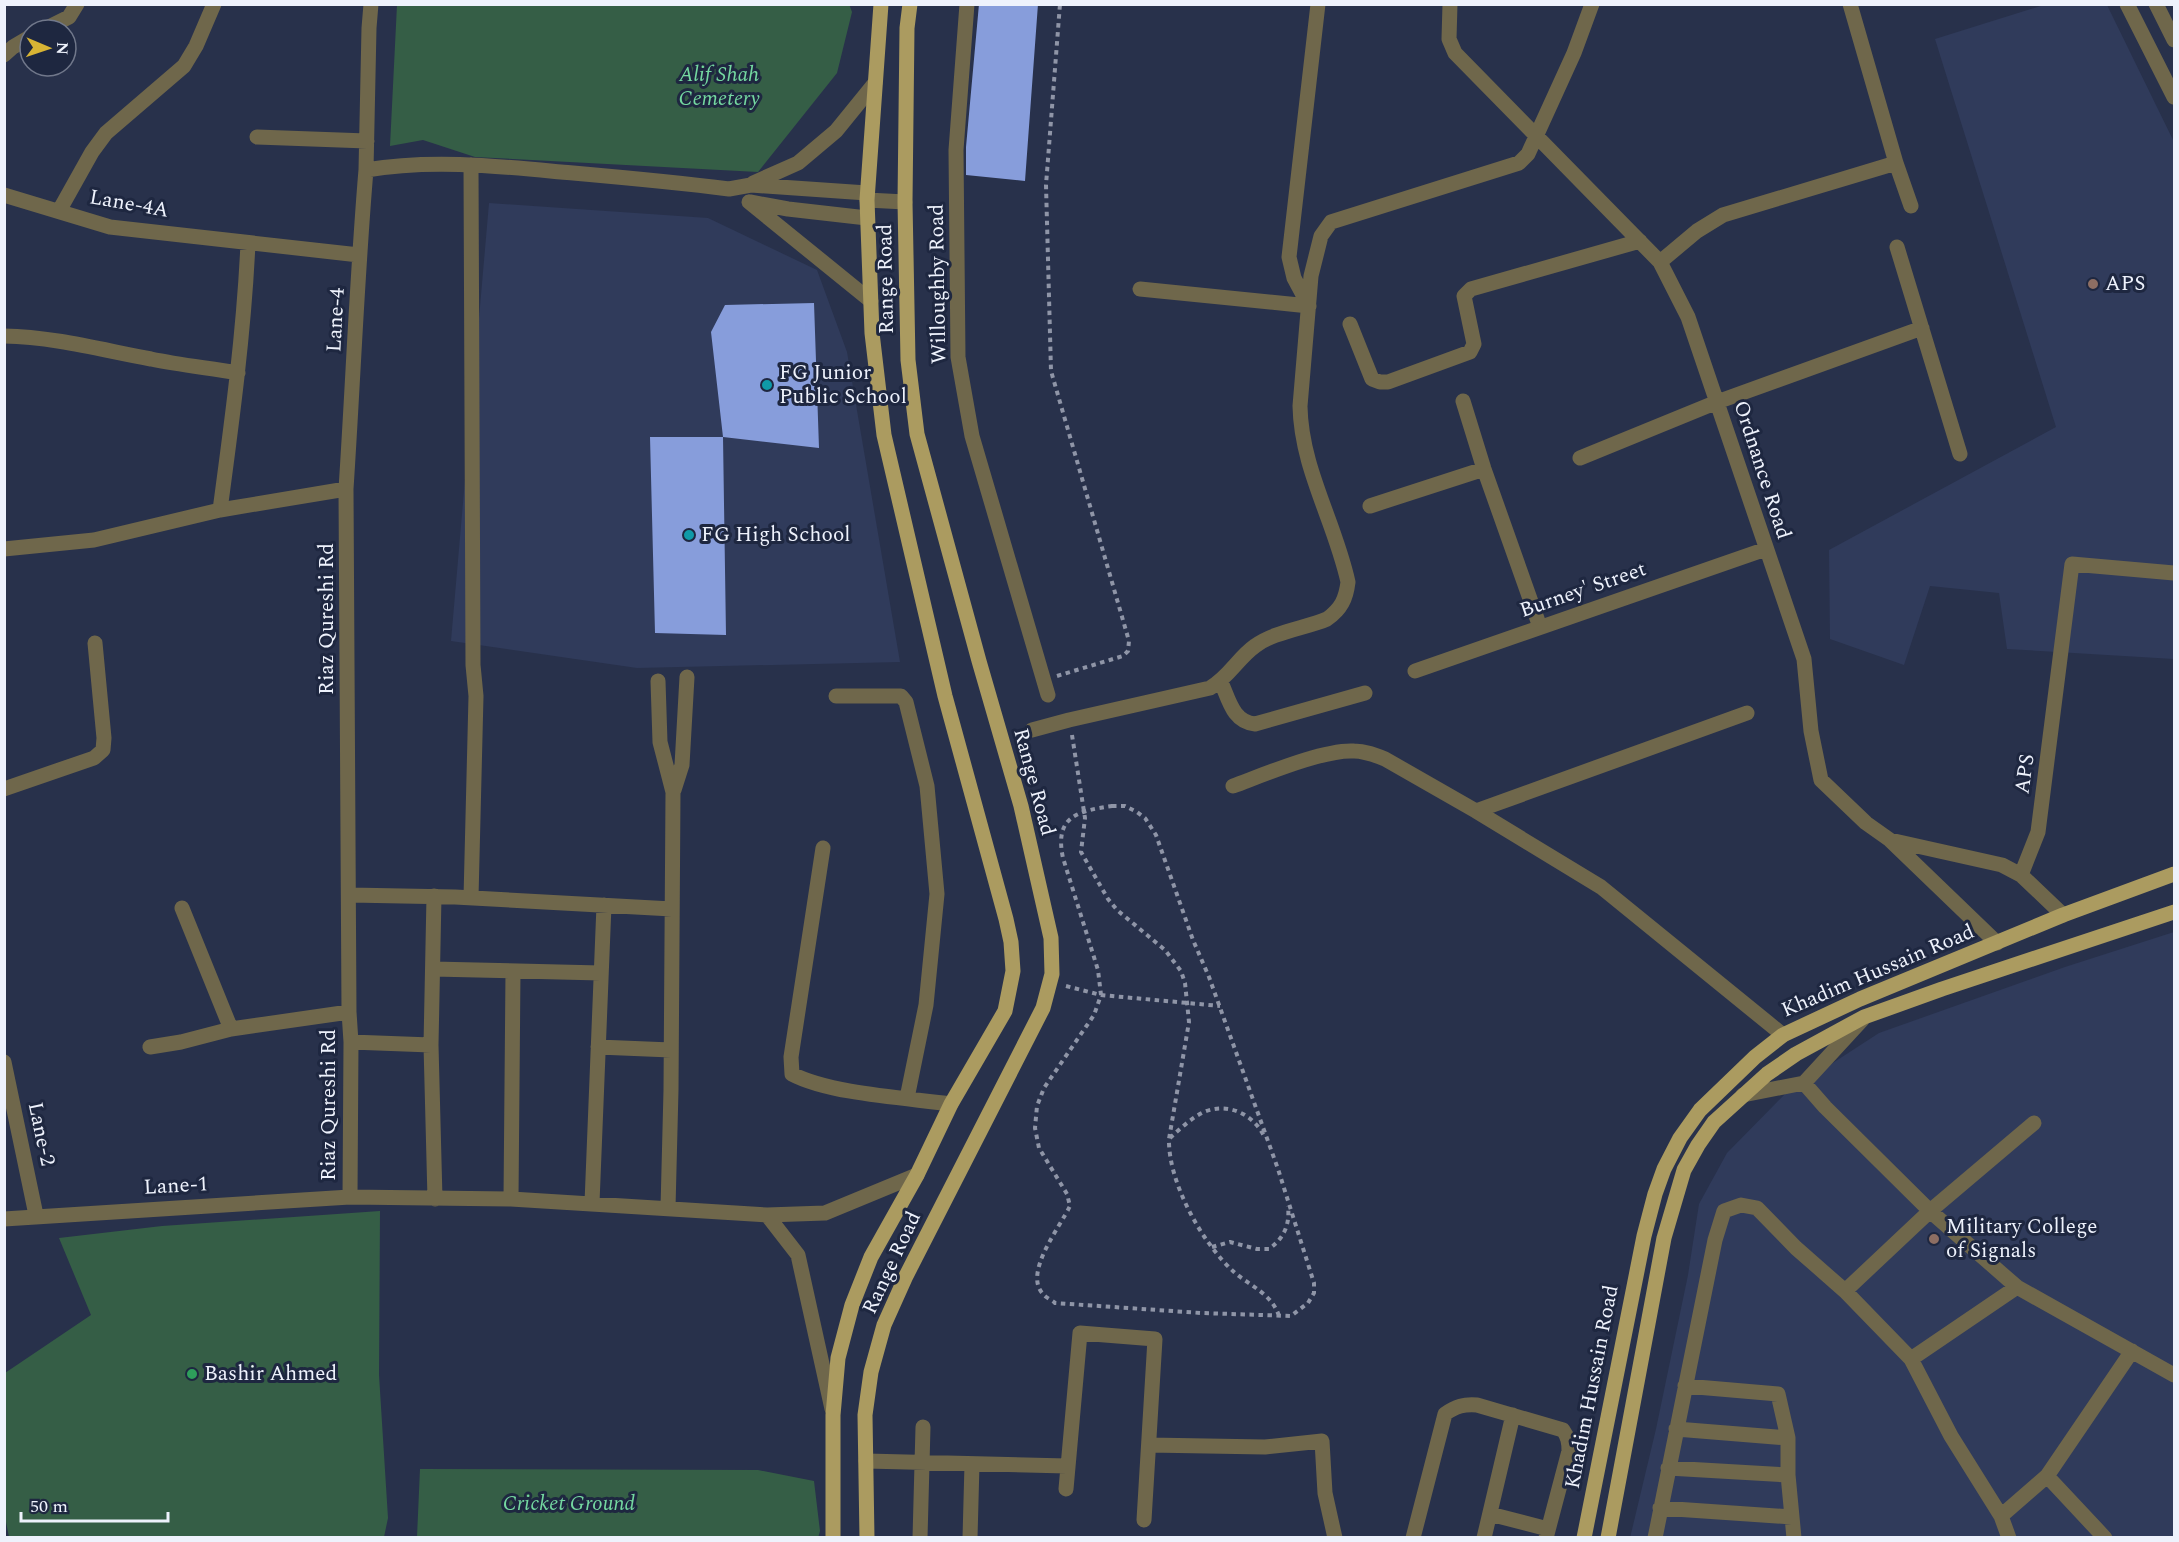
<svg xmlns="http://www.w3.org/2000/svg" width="2179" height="1542" font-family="Spectral,serif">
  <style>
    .built { fill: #303b5b }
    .green { fill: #355e46 }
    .building { fill: #879ddb }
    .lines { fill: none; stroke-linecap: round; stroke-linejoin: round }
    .path { stroke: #8f95a7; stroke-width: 4; stroke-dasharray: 4.5 4.5; stroke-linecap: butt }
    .minor { stroke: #6f674b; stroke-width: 15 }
    .major { stroke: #ab9b60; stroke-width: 15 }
    .education-dot { fill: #8d6e63; stroke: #1e2740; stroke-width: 2 }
    .culture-dot { fill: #0f9aa8; stroke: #1e2740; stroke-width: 2 }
    .leisure-dot { fill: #2e9e5b; stroke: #1e2740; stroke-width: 2 }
    .labels { text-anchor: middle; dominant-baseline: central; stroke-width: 6; stroke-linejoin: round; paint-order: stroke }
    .park-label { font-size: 21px; font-style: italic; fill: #74d8a0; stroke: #1e2740 }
    .street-label { font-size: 21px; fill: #eef2fc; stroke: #1e2740 }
    .poi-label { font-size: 21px; fill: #eef2fc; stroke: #1e2740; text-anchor: start }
  </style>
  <rect width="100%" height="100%" fill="#28314b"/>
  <path class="built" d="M2044,5H2107L2174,142V659L2007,649L1999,593L1930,586L1904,665L1830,639L1829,550L2056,427L1935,39Z
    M489,203L708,218L817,270L847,352L900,662L637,668L451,641Z
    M2174,932V1537L1630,1538L1656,1429L1688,1275L1699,1204L1727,1153L1785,1094L1879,1033L2065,967Z"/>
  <path class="green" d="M849,4L852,12L837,73L758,172L475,157L423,140L390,146L397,5Z
    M380,1211L379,1375L388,1518L384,1537H9L4,1512L5,1373L91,1315L59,1238L162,1226Z
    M420,1469L758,1470L814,1481L820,1531L818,1538L417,1537Z"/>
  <path class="building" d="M979,4H1038L1025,181L966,175V147Z
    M814,303L819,448L723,437L711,332L725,305Z
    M650,437H723L726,635L655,633Z"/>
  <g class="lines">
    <path class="path" d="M1057,676L1123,656L1128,651L1129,641L1051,371L1046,185L1060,4
      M1072,735L1085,818L1081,852L1108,899L1117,910L1165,950L1181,971L1185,983L1189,1022L1169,1139C1168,1182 1202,1243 1234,1272C1250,1286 1272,1294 1279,1316
      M1112,806H1125L1137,812L1145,818L1156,835L1193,940L1209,977L1278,1169L1314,1283V1293L1308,1303L1291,1316L1201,1313L1055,1303C1052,1300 1046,1298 1043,1294C1023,1273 1060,1227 1070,1206L1067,1194L1039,1148L1035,1128L1037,1106L1044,1088L1094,1015L1101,995L1098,970L1063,858C1054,816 1078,811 1112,806Z
      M1066,986L1101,995L1220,1006
      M1170,1138C1180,1129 1191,1118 1204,1112C1228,1102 1253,1114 1264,1136
      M1212,1247L1230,1242L1257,1249H1269C1284,1238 1290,1225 1288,1206"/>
    <path class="minor" d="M967,4L956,150L958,357L972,436L1048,695
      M1450,4L1449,39L1455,53L1660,262L1688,317L1804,659L1811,731L1821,780L1866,823L1890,840L2002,865L2021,875L2063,915
      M1850,4L1896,163L1911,206
      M2127,4L2174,97
      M2156,4L2174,40
      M43,30L69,17L77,4
      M4,55L13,47L30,37
      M257,137L367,141
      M471,165L473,665L476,696L471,898
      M366,170L369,28L371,4
      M753,183L798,163L836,131L875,83
      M4,195L110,227L359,255
      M867,200L905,202
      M749,202L871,301
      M750,202L788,209L867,218
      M59,211L92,152L106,133L184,66L196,46L214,4
      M1897,247L1960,454
      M1660,262L1697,231L1723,215L1896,163
      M1140,289L1309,306
      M1309,306L1294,278L1289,257L1318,4
      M1350,324L1372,379L1380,382H1388L1470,352L1474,344L1464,296L1471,289L1640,241
      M4,336C55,337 102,350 151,359C180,365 209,368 238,373
      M1463,401L1484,469L1540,627
      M1580,458L1717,402L1922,328
      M346,489L349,1012L351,1042L350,1197L511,1199L767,1215L825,1213L917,1175
      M1370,506L1484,469
      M220,510C232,421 244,332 248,243
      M4,549L94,540L220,510L346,489C353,383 357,276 366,170C431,159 497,166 561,172C617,177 674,182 729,189L751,185L867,193
      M1415,671L1766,549
      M658,681L660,742L673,792L671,1090L668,1208
      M1221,682C1229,700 1233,722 1255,724L1365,693
      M836,696H901L906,702L927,786L937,894L926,1005L907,1098
      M1032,730L1069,720L1210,688C1229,677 1238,658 1255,646C1273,632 1306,628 1327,619C1341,609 1346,599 1348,582C1335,522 1301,468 1300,406L1311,276L1321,236L1331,222L1519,163L1528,154L1574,53L1592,4
      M1233,786C1263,775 1324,749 1354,751C1365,751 1375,755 1385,759L1476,811L1601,887L1783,1035
      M4,789L94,758L103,750L104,738L95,643
      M674,790L682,765L687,677
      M1476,811L1747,713
      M1890,840L1997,943
      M823,848L791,1057L792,1074C830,1094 907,1098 951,1104
      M2021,875L2038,832L2072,564L2174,573
      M350,895L455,897L672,909
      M434,896L431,1045L435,1199
      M182,908L231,1029
      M433,969L601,973
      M1862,1020L1804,1083L1825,1107L1930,1211L2017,1287L2174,1375
      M351,1042L431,1045
      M150,1047L181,1042L231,1029L349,1012
      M598,1047L671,1050
      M4,1062L36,1215
      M1743,1095L1804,1083
      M511,1199L513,971
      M592,1203L604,905
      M767,1215L798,1255L832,1409
      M4,1219L350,1197
      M1845,1291L1930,1211L2034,1123
      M1911,1359L2017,1287
      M1685,1386L1778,1394L1788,1438
      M1676,1429L1788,1438V1475
      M1149,1445L1265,1447L1322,1441L1325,1493L1335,1538
      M866,1461L1067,1466
      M1668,1468L1788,1475L1792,1517
      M2047,1476L2105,1538
      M1066,1489L1080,1333L1155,1339L1144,1520
      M1660,1508L1792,1517L1794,1538
      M1490,1514L1548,1529
      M2001,1516L2047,1476L2132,1351
      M920,1538L923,1427
      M970,1538L972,1464
      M1413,1538L1445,1414C1456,1406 1464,1404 1477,1405L1563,1430C1568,1437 1569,1442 1569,1451L1546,1538
      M1484,1538L1513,1415
      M1655,1538L1715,1240L1724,1211L1741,1205L1757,1208L1796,1248L1845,1291L1911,1359L1951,1436L2001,1516L2009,1538"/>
    <path class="major" d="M833,1538V1415L838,1358L852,1305L871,1257L917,1175L951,1104L1005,1011L1013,971L1011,942L1006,919L945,696L884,435L872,333L867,200L881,4
      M867,1538L865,1415L871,1372L884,1325L906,1276L1043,1008L1052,974L1051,938L1021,806L979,661L917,434L908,360L905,202L907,28L910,4
      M1584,1538L1644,1236L1655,1194L1664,1169L1680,1138L1700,1110L1755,1057L1783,1035L1860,999L2063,915L2174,874
      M1608,1538L1664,1238L1684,1170L1698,1145L1714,1122L1767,1074L1796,1054L1864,1017L1942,989L2174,912"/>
  </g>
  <g class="education-dot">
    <circle cx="2093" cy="284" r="6"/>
    <circle cx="1934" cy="1239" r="6"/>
  </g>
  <g class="culture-dot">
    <circle cx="767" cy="385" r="6"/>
    <circle cx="689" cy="535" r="6"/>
  </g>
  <circle class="leisure-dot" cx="192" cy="1374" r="6"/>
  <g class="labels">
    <g class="park-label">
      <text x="719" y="75">Alif Shah<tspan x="719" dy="24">Cemetery</tspan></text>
      <text x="569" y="1504">Cricket Ground</text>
    </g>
    <g class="street-label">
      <text transform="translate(129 204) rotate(10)">Lane-4A</text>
      <text transform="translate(886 279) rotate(-91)">Range Road</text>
      <text transform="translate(938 284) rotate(-91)">Willoughby Road</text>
      <text transform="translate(336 320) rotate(-87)">Lane-4</text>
      <text transform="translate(1762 470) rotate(72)">Ordnance Road</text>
      <text transform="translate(1583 590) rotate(-19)">Burney' Street</text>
      <text transform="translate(327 619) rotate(-90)">Riaz Qureshi Rd</text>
      <text transform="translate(2025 774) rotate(-82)">APS</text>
      <text transform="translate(1034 782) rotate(75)">Range Road</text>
      <text transform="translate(1878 971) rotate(-23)">Khadim Hussain Road</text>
      <text transform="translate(329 1105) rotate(-90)">Riaz Qureshi Rd</text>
      <text transform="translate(41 1134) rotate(78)">Lane-2</text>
      <text transform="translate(176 1186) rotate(-3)">Lane-1</text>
      <text transform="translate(892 1263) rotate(-65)">Range Road</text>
      <text transform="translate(1592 1387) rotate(-79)">Khadim Hussain Road</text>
    </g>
    <g class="poi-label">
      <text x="2105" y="284">APS</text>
      <text x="779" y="373">FG Junior<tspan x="779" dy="24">Public School</tspan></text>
      <text x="701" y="535">FG High School</text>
      <text x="1946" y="1227">Military College<tspan x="1946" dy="24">of Signals</tspan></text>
      <text x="204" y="1374">Bashir Ahmed</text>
    </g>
  </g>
  <rect width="2179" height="1542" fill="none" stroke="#eef2fc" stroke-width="12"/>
  <g transform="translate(48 48) rotate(92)"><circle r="28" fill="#1e2740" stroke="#71788b" stroke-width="1.5"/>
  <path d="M0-4.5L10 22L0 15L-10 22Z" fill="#d8b434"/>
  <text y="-9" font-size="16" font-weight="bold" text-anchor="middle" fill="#eef2fc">N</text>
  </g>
  <path d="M21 1512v9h147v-9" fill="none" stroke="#eef2fc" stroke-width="3"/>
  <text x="30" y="1512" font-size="18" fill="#eef2fc" stroke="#1e2740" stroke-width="4.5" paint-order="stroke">50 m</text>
</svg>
